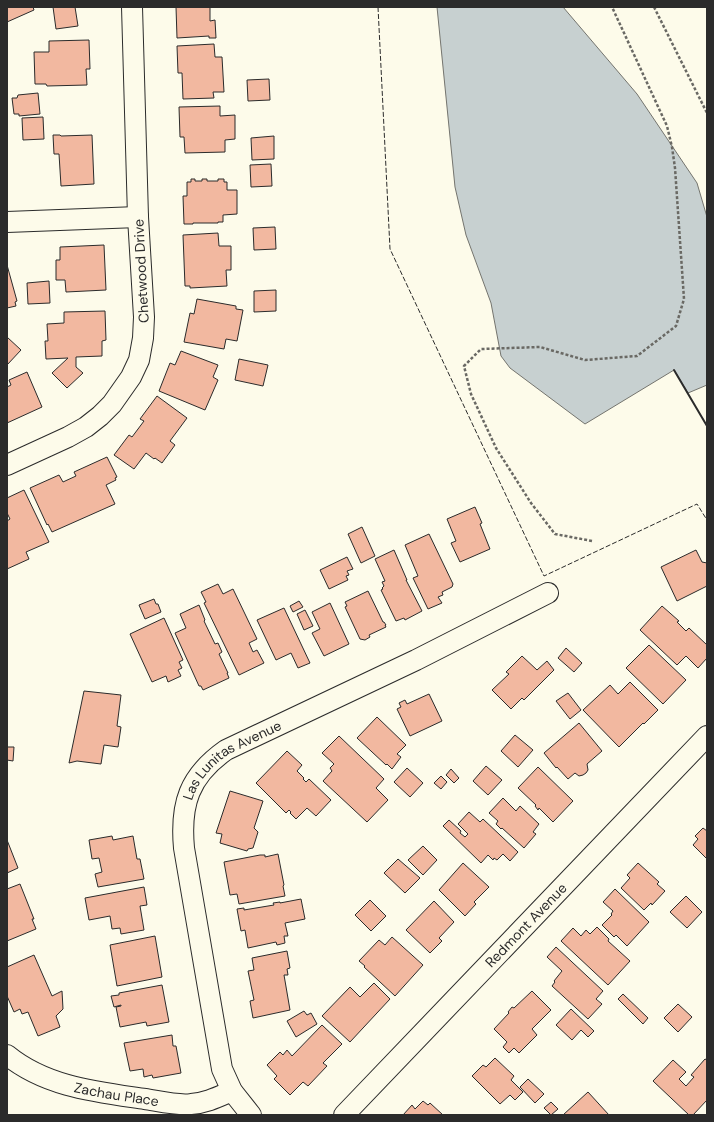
<svg xmlns="http://www.w3.org/2000/svg" width="714" height="1122" font-family="'DM Sans',sans-serif">
  <style>
    .water { fill: #c7d0d0; stroke: #74746e }
    .building { fill: #f2b8a0; stroke: #2b2b2b }
    .lines { fill: none; stroke-linecap: round; stroke-linejoin: round }
    .minor-casing { stroke: #2b2b2b; stroke-width: 22 }
    .path { stroke: #6a6964; stroke-width: 2.5; stroke-dasharray: 3 2; stroke-linecap: butt }
    .minor { stroke: #fdfbea; stroke-width: 20 }
    .fence { stroke: #2b2b2b; stroke-width: 1; stroke-dasharray: 5 2; stroke-linecap: butt }
    .wall { stroke: #2b2b2b; stroke-width: 2 }
    .labels { text-anchor: middle; dominant-baseline: central; stroke-width: 3; stroke-linejoin: round; paint-order: stroke }
    .street-label { font-size: 14px; fill: #2b2b2b; stroke: #fdfbea }
  </style>
  <rect width="100%" height="100%" fill="#fdfbea"/>
  <path class="water" d="M437,7H563L637,94L697,183L707,217V385L688,393L674,370L585,424L510,368L501,356L491,303L466,235L455,187Z"/>
  <path class="building" d="M7,7H33L34,10L7,22Z
    M53,7H75L78,26L56,29Z
    M176,7H210V21L215,20L216,38H209V36L177,38Z
    M89,40L90,69H86L87,85L47,86L46,84H35L34,52H49V41Z
    M214,44L215,57H222L224,92H213L214,98L183,99L182,73H178L177,46Z
    M269,79L270,100L248,101L247,80Z
    M38,93L40,114L19,116V114H14L12,98H17L18,95Z
    M220,106V116L235,115V139L225,140V152L185,153L184,137H180L179,107Z
    M43,117L44,139L23,140L22,118Z
    M53,135H60L61,136L92,135L94,184L61,186L59,154H54Z
    M274,136V159L252,160L251,138Z
    M271,164L272,186L251,187L250,165Z
    M191,179H195V181H202V179H207V181H218V179H224V182H227V190H237V214L223,215V222H218V223H193V224H184L183,196H187V182H191Z
    M275,227L276,249L254,250L253,228Z
    M218,233L219,246H231V270H226L227,286L190,288V286H185L183,235Z
    M104,245L106,290L66,292L65,280H56V260H60V247Z
    M7,265L17,301L15,302L16,306L7,308Z
    M49,281L50,303L28,304L27,283Z
    M276,290V311L254,312V291Z
    M197,299L236,306V309L243,310L237,341L226,339L224,349L184,342L190,313L194,314Z
    M105,311L106,340L102,341V356L76,357V367L83,373L67,388L52,373L68,358L46,359L45,341H48L47,324L64,323V312Z
    M7,337L21,350L7,365Z
    M181,351L218,365L213,377L218,380L205,410L159,391L170,363L175,365Z
    M239,359L268,365L263,386L235,380Z
    M27,372L42,407L7,423V387L11,385L9,380Z
    M157,396L187,418L170,441L175,445L162,463L155,458L154,459L146,453L134,469L114,455L129,435L132,437L144,421L140,419Z
    M107,457L117,477L115,478L116,480L106,485L115,504L52,532L48,524L47,525L30,488L59,475L63,482L76,476L74,472Z
    M24,490L49,542L26,552L29,559L7,569V521L10,519L7,513V498Z
    M475,507L482,523L480,524L490,549L460,562L451,543L456,541L447,519Z
    M362,527L375,556L361,563L348,534Z
    M429,534L453,584L452,587L442,592L443,595L438,597L442,603L428,609L413,578L418,576L405,545Z
    M394,550L407,580H406L422,611L405,620L404,618L396,621L381,590L383,589L382,588L384,586L382,582L385,581L375,559Z
    M696,550L702,562L707,563V586L677,601L661,567Z
    M347,557L353,569L347,571L349,575L346,576L348,580L329,589L320,570Z
    M218,584L223,594L233,589L257,639L249,643L253,652L257,650L264,663L239,675L204,603L206,602L201,592Z
    M368,591L383,622H384L386,625H385L386,627L369,635L370,637L365,640L360,639L345,607L347,606L345,602Z
    M154,599L156,604H158L161,612L145,619L139,605Z
    M299,601L303,607L293,612L290,606Z
    M330,603L349,644L324,656L312,633L320,629L312,612Z
    M199,605L205,620L204,621L215,644L218,643L222,652L219,654L228,673H227L229,678L203,690L201,686H199L175,633L186,628L180,614Z
    M662,606L679,621L677,622L686,631L689,628L707,645V658L698,668L686,656L677,665L640,630Z
    M284,608L310,663L298,668L291,653L276,660L257,620Z
    M305,610L313,626L304,630L297,614Z
    M164,618L183,660L179,662L182,668L178,670L181,676L168,682L166,676L152,682L130,634Z
    M649,645L686,680L663,704L626,668Z
    M566,648L582,663L574,672L558,658Z
    M522,656L537,670L547,661L554,670L524,700L522,698L511,709L492,690L509,674L506,672Z
    M630,682L658,710L644,724L643,723L619,747L583,710L610,685L618,694Z
    M84,691L121,695L117,726L121,727L118,747L104,745L101,764L77,761L69,763Z
    M568,693L581,710L570,719L556,701Z
    M429,694L442,721L410,736L397,709L401,707L399,703L405,700L407,704Z
    M377,717L406,745L397,754L401,757L392,769L387,764L386,765L357,738Z
    M579,723L602,751L587,764L588,770L586,773L583,775L579,776L575,773L568,779L557,767L556,768L544,753Z
    M515,735L533,750L518,767L501,751Z
    M339,736L384,779L376,788L388,800L367,822L323,781L332,771L330,768L334,764L322,753Z
    M7,747H14L13,761L7,760Z
    M287,751L302,765L297,771L304,778L303,779L306,782L309,779L331,800L316,816L307,808L296,819L290,813L291,812L289,810L286,813L256,783Z
    M486,766L502,780L488,795L473,781Z
    M538,767L573,801L553,822L539,808L538,810L535,806L536,805L518,788Z
    M407,768L423,783L410,797L394,782Z
    M451,769L459,778L454,783L446,775Z
    M441,776L447,782L441,789L434,783Z
    M230,791L263,801L254,828L258,832L253,848L248,849L247,851L220,843L222,834L216,833Z
    M503,798L516,811L520,806L539,824L533,832L536,834L524,848L502,828L501,829L496,824L498,821L489,813Z
    M469,812L480,822L483,819L518,852L510,861L503,854L497,860L494,858L493,860L488,855L481,863L443,826L449,820L461,831L460,833L465,837L468,834L458,824Z
    M703,828L707,831V859L693,845L698,839L695,836Z
    M112,836L113,840L133,836L137,859H140L144,879L98,887L95,874L102,872L99,858L92,859L89,840Z
    M7,840L18,868L7,873Z
    M423,846L437,860L423,875L408,860Z
    M278,854L284,885L283,886L285,896L239,904L237,894L230,895L224,862L260,855H265V857Z
    M398,859L420,878L405,893L384,873Z
    M463,863L489,887L474,902L476,904L465,916L439,890Z
    M638,863L659,882L657,884L665,891L652,905L651,903L644,910L621,888L630,878L627,875Z
    M20,884L34,919H32L36,929L7,941V889Z
    M144,887L147,905L140,906L144,930L121,934L120,928L112,929L110,916L89,920L85,898Z
    M615,889L649,922L627,946L616,935L614,937L602,925L612,915L611,914L613,911L603,902Z
    M686,896L702,912L687,928L670,912Z
    M301,899L305,919L285,923L288,936H284L285,943L277,945L276,942L248,948L245,930L241,931L237,909L244,908V910L274,905L273,903L280,902V903Z
    M370,900L386,916L371,931L355,915Z
    M434,901L454,922L439,938L442,941L430,953L406,930Z
    M597,927L609,939L608,941L630,961L608,985L561,941L573,928L581,936L586,930L590,934Z
    M155,936L162,977L117,986L110,945Z
    M392,937L423,965L395,996L364,967L365,966L359,961L379,940L385,945Z
    M556,947L603,991L596,999L602,1004L588,1019L552,986L555,982L554,981L562,971L547,957Z
    M287,951L290,968L287,969L288,975H284L290,1010L253,1018L250,1001L254,1000L248,971L254,970L252,958Z
    M34,955L52,996L62,991L63,1009L56,1016L60,1027L38,1036L28,1012L22,1014L20,1009L14,1012L7,996V967Z
    M374,983L390,999L350,1042L322,1016L350,987L360,997Z
    M162,985L169,1022L147,1026L146,1022L120,1027L116,1007L121,1006V1005L114,1007L111,996L119,995V993Z
    M532,991L551,1010L532,1029L537,1035L519,1053L514,1048L509,1053L503,1047L507,1042L494,1029L509,1013L508,1012L512,1007L514,1008Z
    M623,994L648,1018L643,1024L618,999Z
    M678,1004L692,1017L678,1032L664,1018Z
    M571,1009L594,1031L588,1037L581,1030L572,1040L556,1025Z
    M304,1011L307,1015L311,1013L317,1024L296,1037L287,1021Z
    M322,1025L342,1044L323,1063L327,1066L308,1086L303,1082L290,1095L274,1079L277,1076L267,1065L280,1052L283,1055L287,1050L292,1056Z
    M172,1035L173,1046H176L181,1073L153,1078L152,1075L144,1077L143,1069L130,1071L124,1043Z
    M495,1058L514,1076L511,1080L523,1092L515,1100L510,1095L500,1104L472,1076L483,1065L486,1067Z
    M705,1059L707,1060V1100L693,1115H689L653,1081L673,1060L686,1072L679,1079L686,1086L694,1077L691,1075Z
    M528,1079L544,1094L535,1103L520,1087Z
    M588,1092L609,1115H563Z
    M423,1101L428,1105L430,1103L443,1115H403L412,1105L415,1109Z
    M551,1102L558,1109L551,1115L544,1108Z"/>
  <g class="lines">
    <g class="minor-casing">
      <g id="minor">
        <path d="M7,222L138,217"/>
        <path d="M7,465L68,437L86,427L100,416L112,404L131,377L139,360L143,338L144,317L138,217L132,7"/>
        <path id="s1" d="M7,1055C46,1087 97,1092 145,1099C158,1101 179,1106 191,1104C206,1103 218,1097 232,1091"/>
        <path id="s2" d="M251,1115L232,1091L222,1069L184,848C180,804 189,776 226,750L416,660L548,593"/>
        <path id="s3" d="M344,1115L707,736"/>
      </g>
    </g>
    <path class="path" d="M654,7L707,113
      M592,541L555,534L531,503L496,448L471,394L464,366L481,349L540,347L585,360L637,356L676,326L684,299L675,168L672,147L667,126L612,7"/>
    <use href="#minor" class="minor"/>
    <path class="fence" d="M378,7L390,249L544,576L697,504L707,520"/>
    <path class="wall" d="M674,370L707,426"/>
  </g>
  <g class="labels">
    <g class="street-label">
      <text transform="translate(141 271) rotate(-93)">Chetwood Drive</text>
      <text stroke="none"><textPath href="#s2" startOffset="390">Las Lunitas Avenue</textPath></text>
      <text stroke="none"><textPath href="#s3" startOffset="263">Redmont Avenue</textPath></text>
      <text stroke="none"><textPath href="#s1" startOffset="118">Zachau Place</textPath></text>
    </g>
  </g>
  <rect width="714" height="1122" fill="none" stroke="#2b2b2b" stroke-width="16"/>
</svg>
